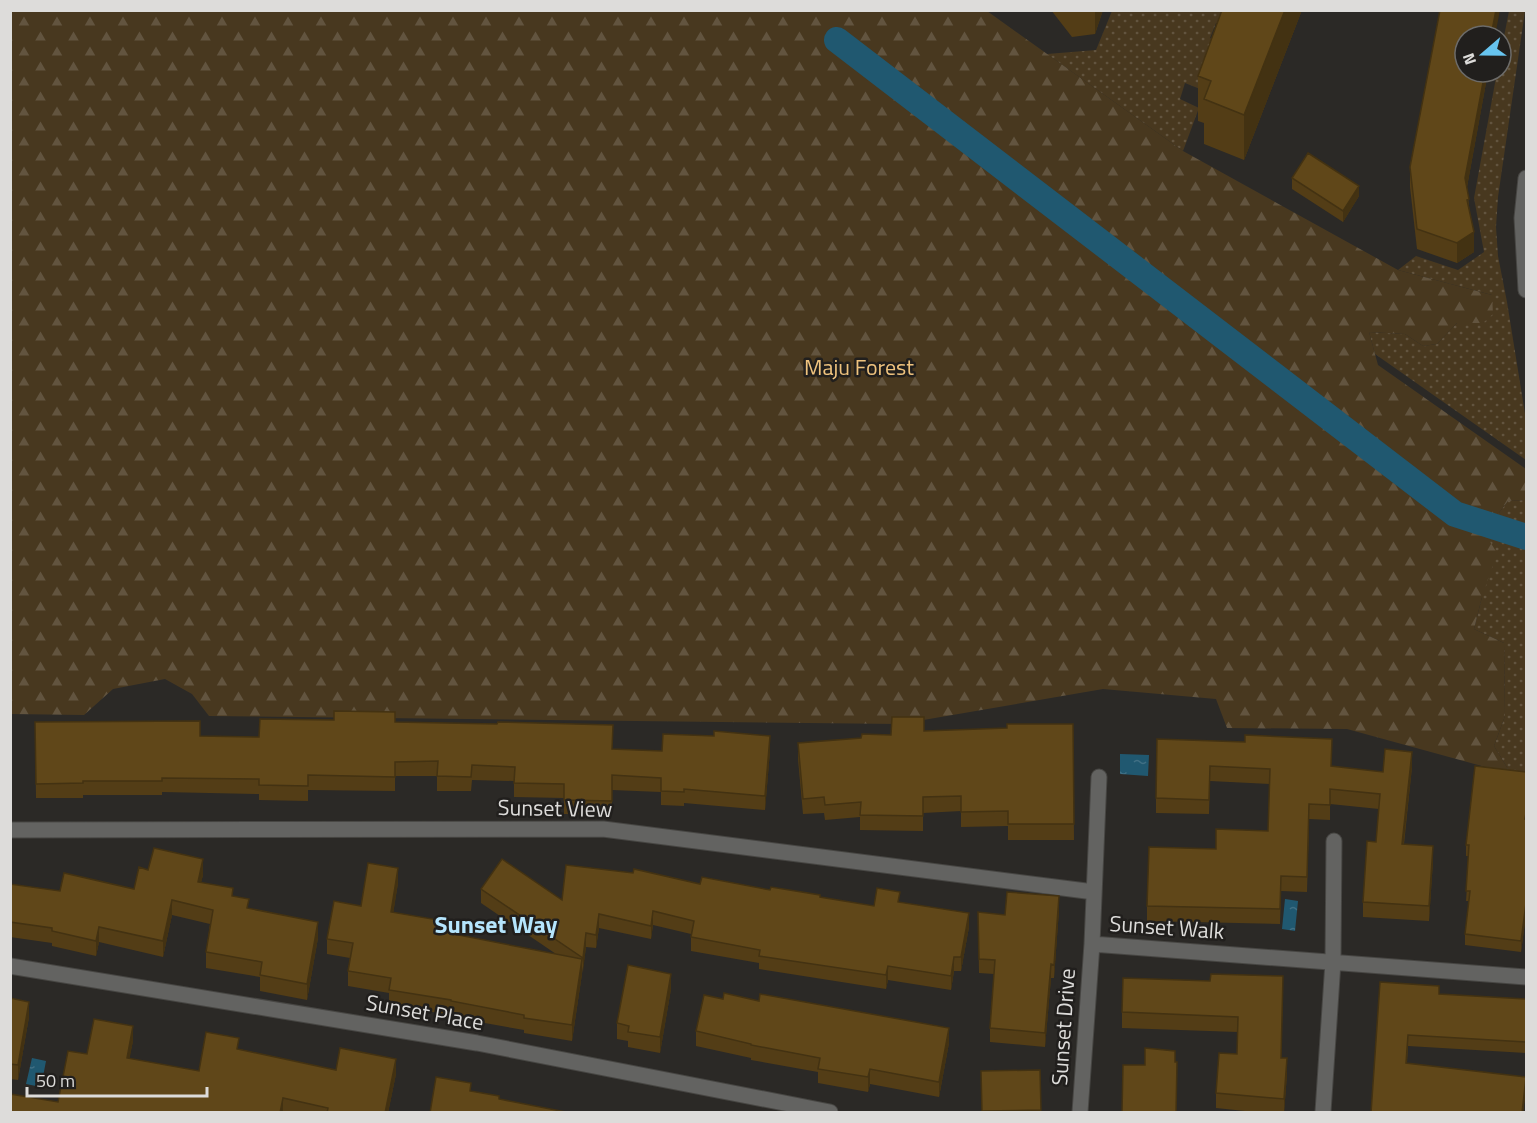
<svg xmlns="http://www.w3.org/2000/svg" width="1537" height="1123" font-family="'Titillium Web',sans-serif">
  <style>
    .green { fill: url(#green-dots) }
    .forest { fill: url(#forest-firs) }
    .water { fill: url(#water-ripples) }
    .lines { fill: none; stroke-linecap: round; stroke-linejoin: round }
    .canal { stroke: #205870; stroke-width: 26 }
    .street-casing { stroke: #474643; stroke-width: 17 }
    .street { stroke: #636361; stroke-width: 15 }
    .wall { fill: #533d16 }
    .shaded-wall { fill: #433212 }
    .building { fill: #604719; stroke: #433212; stroke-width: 1.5 }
    .labels { text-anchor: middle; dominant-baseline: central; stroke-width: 5; stroke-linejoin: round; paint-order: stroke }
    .park-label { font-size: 22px; fill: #efc37e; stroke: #211f1d }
    .street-label { font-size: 22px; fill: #dddcda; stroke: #211f1d }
    .neighbourhood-label { font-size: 24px; font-weight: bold; fill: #b5e5fd; stroke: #211f1d }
  </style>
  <defs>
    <pattern id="green-dots" width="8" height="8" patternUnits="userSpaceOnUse" patternTransform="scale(1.5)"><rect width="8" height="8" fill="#48381f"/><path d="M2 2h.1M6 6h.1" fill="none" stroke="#62543f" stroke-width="1.8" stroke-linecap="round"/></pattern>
    <pattern id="forest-firs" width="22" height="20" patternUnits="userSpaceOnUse" patternTransform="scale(1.5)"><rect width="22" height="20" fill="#48381f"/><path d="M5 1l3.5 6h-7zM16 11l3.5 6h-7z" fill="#62543f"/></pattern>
    <pattern id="water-ripples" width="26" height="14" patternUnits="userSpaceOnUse" patternTransform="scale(1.5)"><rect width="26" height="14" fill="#205870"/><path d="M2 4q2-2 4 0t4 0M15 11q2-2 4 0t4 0" fill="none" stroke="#406f84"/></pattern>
  </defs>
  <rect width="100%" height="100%" fill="#2b2926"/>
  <path class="green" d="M1112,11H1242L1235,29L1216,23L1210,38L1222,44L1205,91L1185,83L1180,99L1199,108L1183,151L1047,54L1096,50Z
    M1509,11H1525L1498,197L1496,227L1498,256L1507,302L1526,420V460L1375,354L1369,332L1405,334L1423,346L1437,344L1457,323H1483L1492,295L1398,270L1416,256L1458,270L1484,252L1474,198L1497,72H1501V52Z
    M1526,500V778L1511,774L1494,746L1505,716L1504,643L1474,629L1482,597L1484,532L1508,501Z"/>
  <path class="forest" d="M11,11H987L1183,151L1398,270L1492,295L1493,314L1483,323H1457L1437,344L1423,346L1405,334L1369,332L1378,365L1526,469V500L1508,501L1484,532L1497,553L1482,597L1474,629L1504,643L1505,716L1494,746L1511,774L1347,729L1227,728L1216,699L1103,689L900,724L209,716L192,694L165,679L113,689L84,715L11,714Z"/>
  <path class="water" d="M1120,754L1149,755L1148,776L1120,774Z
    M1285,899L1298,901L1295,931L1282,929Z
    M32,1058L46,1061L41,1087L26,1084Z"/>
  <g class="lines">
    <path class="canal" d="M837,40L1455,514L1526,537"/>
    <g class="street-casing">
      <path id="street" d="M1526,178L1522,218L1526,290
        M10,830L603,829L1094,892
        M1092,944L1526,977
        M10,966L477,1043L830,1112
        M1080,1112L1092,944L1099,777
        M1323,1112L1333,962L1334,841"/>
    </g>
    <use href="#street" class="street"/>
  </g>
  <path class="wall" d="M1051,10H1103L1095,34L1072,37Z
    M1222,10H1302L1244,160L1204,144V123L1198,121V76Z
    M1488,72L1467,187L1474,252L1457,263L1417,249L1410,187V167Z
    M1292,178L1359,196L1343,222L1292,189Z
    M35,722L200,736L259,737L395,722L612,749L662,751H770L765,810L684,803V806L661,805V792L612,790V815L564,814V798L514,797V781L472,780L471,791H437V776H395V791L308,790V801L259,800V794L162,792V795H83V798H36Z
    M1073,724L1074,840H1008V826L961,827V811L923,813V831L860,830V817L825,820L824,813L803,814L798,759V743L861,738L924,731L1007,728Z
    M1245,742L1332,766L1383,772L1412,767L1404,844L1433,861L1429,921L1363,917V902L1376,842L1379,809L1330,804V820L1309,819L1307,892L1281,891L1280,924L1147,921V906L1216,849L1268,831L1270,784L1210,781L1209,814L1156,813V798Z
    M1527,772V907L1521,952L1465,945V934L1469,901H1466L1469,856H1466V845Z
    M148,870L203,875L201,882L233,897L249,909L318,938L307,1000L260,991V977L206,968V952L210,924L172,915L163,957L99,942L96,956L52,946V943L10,937V884L60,891L134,889Z
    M398,883L393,913L450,933L556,954L481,903V889L562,900L700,884L770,890L874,906L900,902L969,927L961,971H954L951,990L888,980L886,989L759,969V963L691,951V934L653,925L651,939L599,928L596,948L586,947L572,1041L524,1033V1030L451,1017V1015L389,1005V993L348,986V971L350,958L327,954V939L361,906Z
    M1059,910L1054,978H1051L1045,1047L990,1042V1028L994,974L979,973L978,912L1005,915Z
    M1380,982L1439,994L1527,999V1053L1408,1046L1407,1063L1526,1089L1523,1113H1371Z
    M671,989L660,1053L628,1047V1041L617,1039V1023Z
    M1283,992L1281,1058L1287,1074L1284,1113H1264L1216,1108V1093L1237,1054L1238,1032L1122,1028V1012Z
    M10,998L29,1017L18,1080L10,1079Z
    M723,999L949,1043L939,1097L870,1084L868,1092L818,1083V1072L751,1060V1058L696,1046V1031Z
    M133,1041L129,1059L199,1071L239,1049L336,1070L396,1074L388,1113H10L58,1102L87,1054Z
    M1040,1070L1041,1113H982L981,1071Z"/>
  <path class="shaded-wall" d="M1095,10H1103L1095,34Z
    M1285,10H1302L1244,160V115Z
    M1496,10H1500L1495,36H1491Z
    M1485,72H1488L1465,198V178Z
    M1359,186V196L1343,222V211Z
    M1474,232V252L1457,263V243Z
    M770,736V751L765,810V796Z
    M1412,752V767L1402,858V844Z
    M1433,846V861L1429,921V906Z
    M203,859V875L198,897V882Z
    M398,868V883L391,928V912Z
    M1059,896V910L1054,978V965Z
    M1527,896V907L1521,952V941Z
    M172,900V915L163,957V941Z
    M653,911V925L651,939V926Z
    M969,913V927L961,971V957Z
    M599,914V928L596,948V935Z
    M318,922V938L307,1000V984Z
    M99,927V942L96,956V941Z
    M586,933V947L583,972V958Z
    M954,957V971L951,990V976Z
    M582,959V974L572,1041V1025Z
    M1051,964V978L1045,1047V1033Z
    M888,966V980L886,989V975Z
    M671,974V989L660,1053V1037Z
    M29,1002V1017L18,1080V1065Z
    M133,1026V1041L127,1072V1058Z
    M949,1028V1043L939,1097V1082Z
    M1287,1058V1074L1284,1113V1099Z
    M396,1059V1074L388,1113H385Z
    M870,1069V1084L868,1092V1077Z
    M1526,1077V1089L1523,1113H1522Z
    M283,1098V1113H280Z"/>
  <path class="building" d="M1222,10H1285L1244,115L1204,99L1211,81L1198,76Z
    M1440,10H1496L1491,36H1465V72H1485L1465,178L1469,199L1467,200L1474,232L1457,243L1417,229L1410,167Z
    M1308,153L1359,186L1343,211L1292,178Z
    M334,711L395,712V722L497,724L498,722L613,725L612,749L662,751L663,734L714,736V731L770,736L765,796L684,789V792L661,791V778L612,775V801L564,800V784L514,783L515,767L472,765L471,777L437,776L438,761L395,762V777L308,775V786L259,785V779L162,778V781H83V783L36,784L35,722L200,721V736L259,737L260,719L334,720Z
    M892,717H924V731L1007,728V724H1073L1074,824H1008V811L961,812V796L923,797V816L860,815L861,802L825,805L824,797L803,799L798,743L861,738L862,734L891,735Z
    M1245,735L1332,739L1331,766L1383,772L1385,749L1412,752L1402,844L1433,846L1429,906L1363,902L1367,841L1376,842L1380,794L1330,789V805L1309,804L1307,877L1281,876L1280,909L1147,906L1149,847L1216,849V829L1268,831L1270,769L1210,766L1209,800L1156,798L1157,739L1245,742Z
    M1475,766L1527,772V807L1525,819H1527V896L1521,941L1465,934L1470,891H1466L1469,845H1466Z
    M154,848L203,859L198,882L233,888L232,896L249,899L247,908L318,922L307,984L260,975L262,962L206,952L213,910L172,900L163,941L99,927L96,941L52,931V928L10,922V884L60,891L64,873L134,889L139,867L148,870Z
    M502,859L562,900L566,865L633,873L634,869L700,884L702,877L770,890L771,887L820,895V897L874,906L877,888L900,892L898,902L969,913L961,957H954L951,976L888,966L886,975L759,956L760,950L691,937L694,921L653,911L651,926L599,914L596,935L586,933L583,958L481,889Z
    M368,863L398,868L391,912L450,922L448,933L582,959L572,1025L524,1018V1015L451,1001V1000L389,990L391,978L348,971L353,943L327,939L334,901L361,906Z
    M1007,892L1059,896L1054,965L1051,964L1045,1033L990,1028L995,960L979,959L978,912L1005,915Z
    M628,965L671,974L660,1037L628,1032L629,1026L617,1023Z
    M1211,974L1283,976L1281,1058H1287L1284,1099L1216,1093L1219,1053L1237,1054L1238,1017L1122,1012L1123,978L1210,981Z
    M1380,982L1439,986V994L1527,999V1042L1408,1035L1406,1063L1526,1077L1522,1113H1371Z
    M724,993L759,1001L760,994L949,1028L939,1082L870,1069L868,1077L818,1069L820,1058L751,1045V1044L696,1031L704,995L723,999Z
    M10,998L29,1002L18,1065L10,1064Z
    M94,1019L133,1026L127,1058L199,1071L206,1032L239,1038L237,1049L336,1070L340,1048L396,1059L385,1113H327L328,1108L283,1098L280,1113H10V1094L58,1102L68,1051L87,1054Z
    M1145,1048L1175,1051V1062H1177L1176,1113H1122L1123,1065H1145Z
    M1040,1070L1041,1110L982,1111L981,1071Z
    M436,1077L471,1083L470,1091L499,1096V1099L571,1113H430Z"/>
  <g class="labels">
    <g class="park-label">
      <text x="859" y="367">Maju Forest</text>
    </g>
    <g class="street-label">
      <text transform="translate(555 808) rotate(1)">Sunset View</text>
      <text transform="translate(1167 927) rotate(4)">Sunset Walk</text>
      <text transform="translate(425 1012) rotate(10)">Sunset Place</text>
      <text transform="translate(1063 1027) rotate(-86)">Sunset Drive</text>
    </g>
    <g class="neighbourhood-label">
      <text x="496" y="924">Sunset Way</text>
    </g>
  </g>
  <rect width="1537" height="1123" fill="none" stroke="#dddcda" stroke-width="24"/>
  <g transform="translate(1483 54) rotate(250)"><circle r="28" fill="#211f1d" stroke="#6c6b69" stroke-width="1.5"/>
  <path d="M0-4.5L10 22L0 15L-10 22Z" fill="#67c4ef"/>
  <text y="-9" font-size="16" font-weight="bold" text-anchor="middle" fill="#dddcda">N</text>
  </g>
  <path d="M27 1087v9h180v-9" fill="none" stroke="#dddcda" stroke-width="3"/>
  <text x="36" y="1087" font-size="18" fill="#dddcda" stroke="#211f1d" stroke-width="4.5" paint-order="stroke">50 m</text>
</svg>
